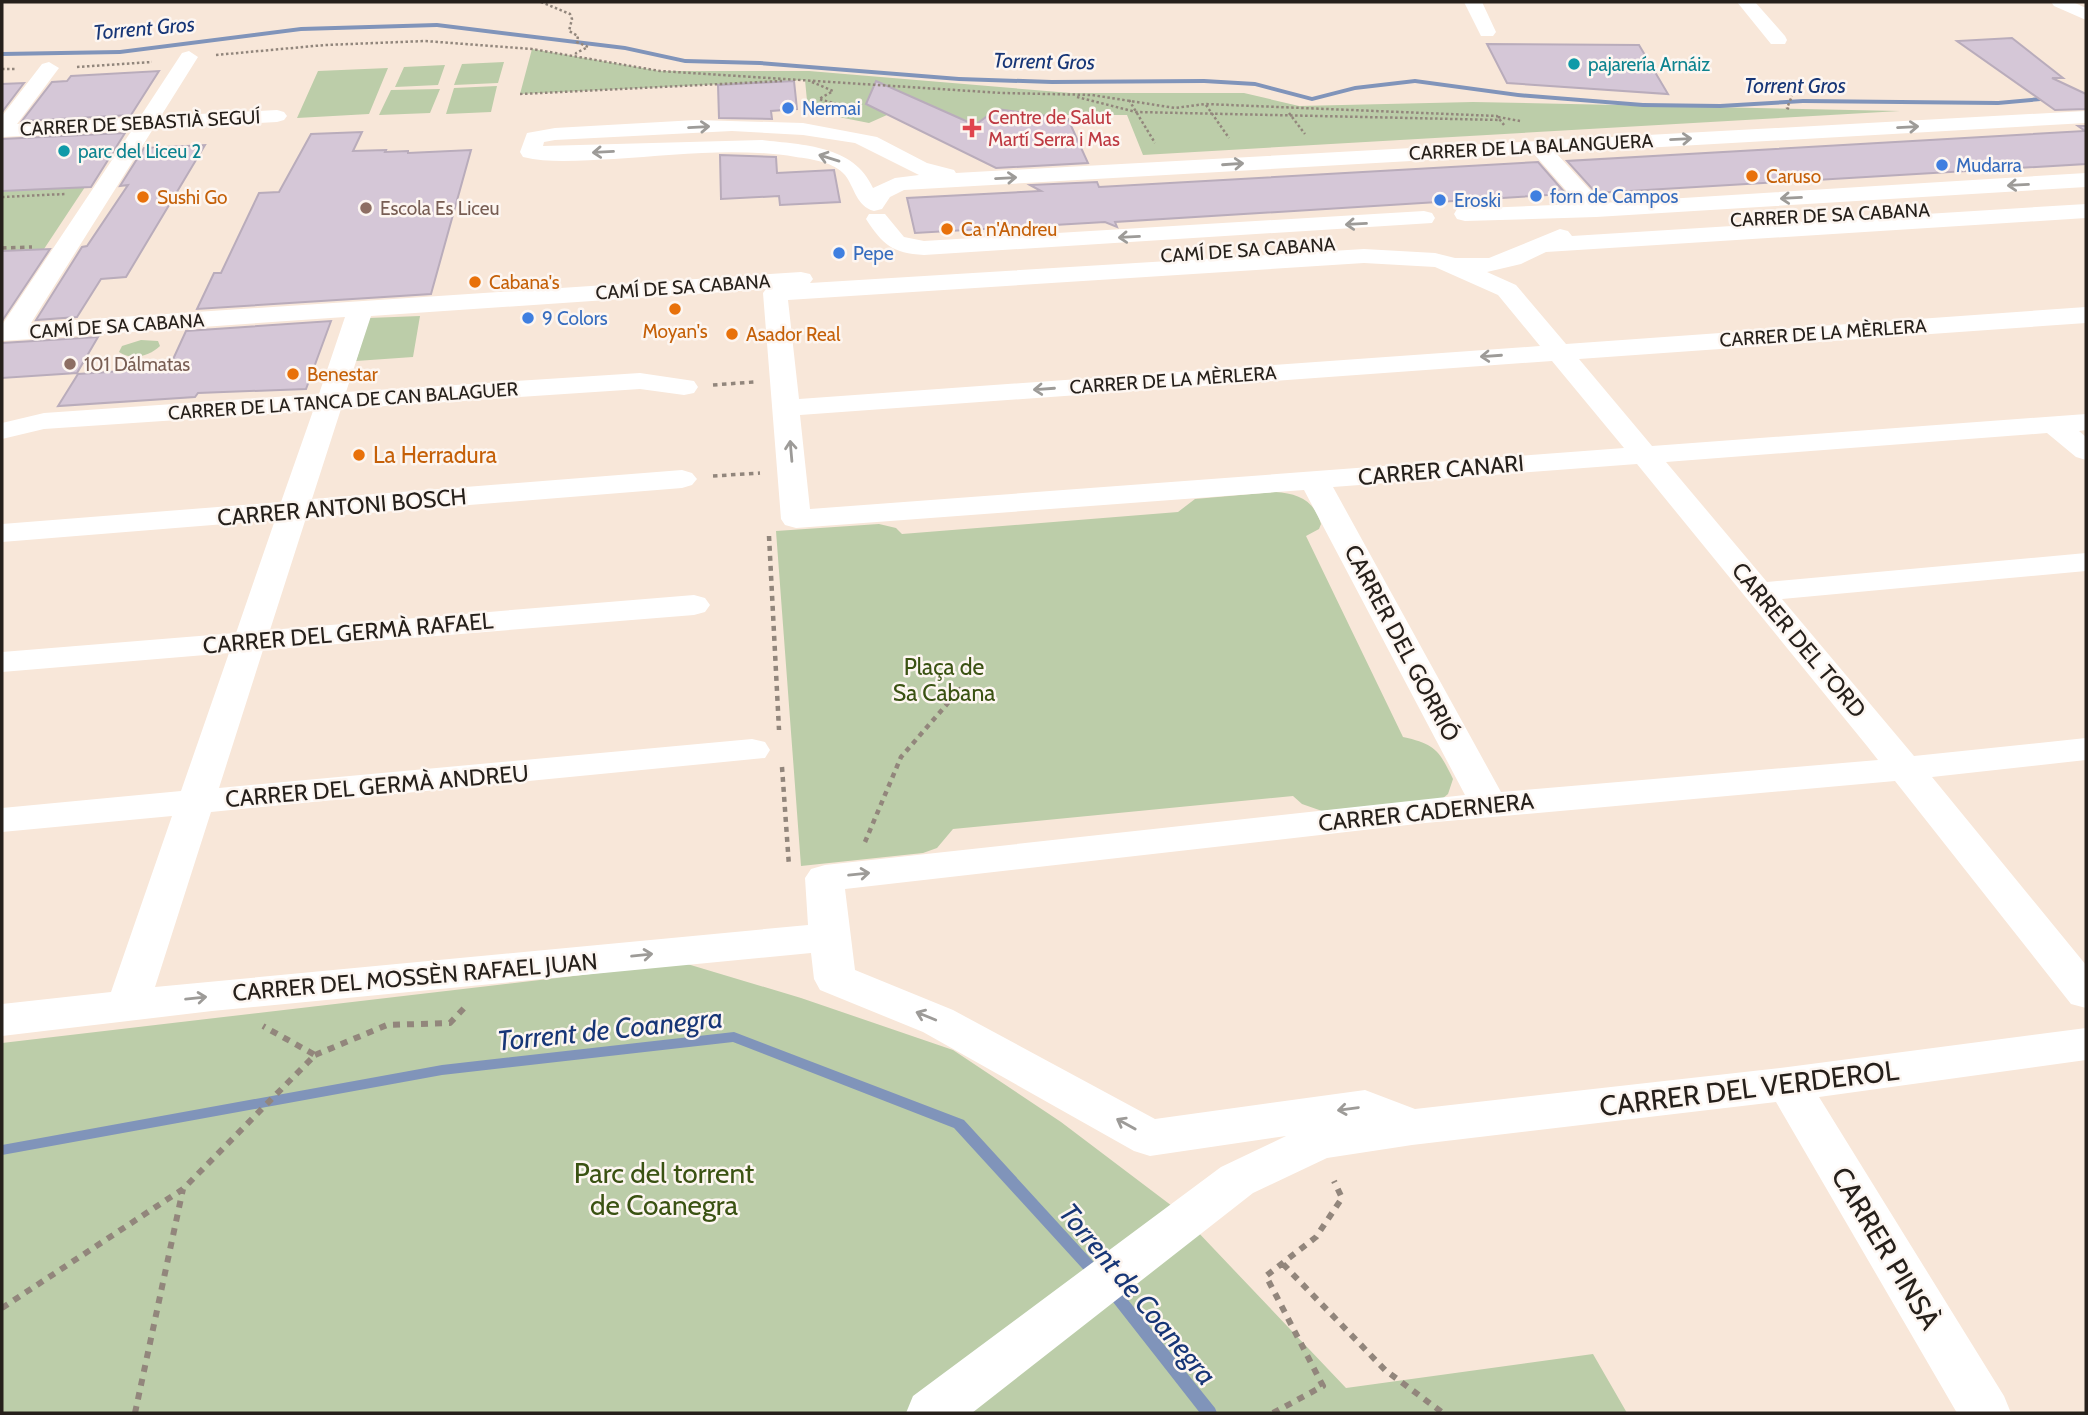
<svg xmlns="http://www.w3.org/2000/svg" width="2088" height="1415" font-family="Cabin,sans-serif">
  <style>
    .green { fill: #bccda9 }
    .lines { fill: none; stroke-linecap: round; stroke-linejoin: round }
    .stream { fill: #8094ba; fill-rule: evenodd }
    .building { fill: #d5c7d7; stroke: #b9acbb; stroke-width: 2 }
    .path-far3 { stroke: #92867c; stroke-width: 2.5; stroke-dasharray: 2.5 2.5; stroke-linecap: butt }
    .path-far2 { stroke: #92867c; stroke-width: 3.5; stroke-dasharray: 4.5 4.5; stroke-linecap: butt }
    .path-far1 { stroke: #92867c; stroke-width: 4.5; stroke-dasharray: 5 5; stroke-linecap: butt }
    .path { stroke: #92867c; stroke-width: 6; stroke-dasharray: 7 7; stroke-linecap: butt }
    .street { fill: #fff; fill-rule: evenodd }
    .oneway { stroke: #9d9b98 }
    .culture-dot { fill: #0f9aa8; stroke: #fdf6f1; stroke-width: 2.5 }
    .shop-dot { fill: #3f7fe0; stroke: #fdf6f1; stroke-width: 2.5 }
    .health-dot { fill: #e0444e; stroke: #fdf6f1; stroke-width: 2.5 }
    .food-dot { fill: #e8710a; stroke: #fdf6f1; stroke-width: 2.5 }
    .education-dot { fill: #8d6e63; stroke: #fdf6f1; stroke-width: 2.5 }
    .labels { text-anchor: middle; dominant-baseline: central; stroke-width: 5; stroke-linejoin: round; paint-order: stroke }
    .far-culture-label { font-size: 19px; fill: #0d838f; stroke: #fdf6f1; text-anchor: start }
    .far-shop-label { font-size: 19px; fill: #366cbe; stroke: #fdf6f1; text-anchor: start }
    .far-health-label { font-size: 19px; fill: #be3a42; stroke: #fdf6f1; text-anchor: start }
    .far-street-label { font-size: 19px; fill: #26201b; stroke: #fdf6f1 }
    .far-food-label { font-size: 19px; fill: #c56008; stroke: #fdf6f1; text-anchor: start }
    .far-education-label { font-size: 19px; fill: #785e54; stroke: #fdf6f1; text-anchor: start }
    .far-water-label { font-size: 21px; font-style: italic; fill: #173677; stroke: #fdf6f1 }
    .food-label { font-size: 23px; fill: #c56008; stroke: #fdf6f1; text-anchor: start }
    .street-label { font-size: 23px; fill: #26201b; stroke: #fdf6f1 }
    .park-label { font-size: 23px; fill: #3a5212; stroke: #fdf6f1 }
    .near-water-label { font-size: 28px; font-style: italic; fill: #173677; stroke: #fdf6f1 }
    .near-street-label { font-size: 28px; fill: #26201b; stroke: #fdf6f1 }
    .near-park-label { font-size: 28px; fill: #3a5212; stroke: #fdf6f1 }
  </style>
  <rect width="100%" height="100%" fill="#f8e7d9"/>
  <path class="green" d="M532,49L660,71H809L1071,93H1244L1299,106L1473,102L1900,111L1143,155L1127,115H1044L997,109L976,125L928,104L887,115L869,123L808,111L805,80L520,94Z
    M504,62L498,83L454,85L462,64Z
    M445,65L438,85L395,87L404,67Z
    M388,68L369,114L297,118L318,71Z
    M497,86L491,112L446,114L454,88Z
    M440,89L430,113L379,115L391,90Z
    M85,187L44,249L2,251V191Z
    M420,316L413,357L356,361L369,318Z
    M141,340L158,341L160,346C150,356 131,361 119,352L122,346Z
    M1275,492C1298,493 1315,501 1321,524L1319,529L1306,536L1403,737C1435,744 1439,750 1453,779L1448,794L1442,799L1322,811L1302,804L1293,796L953,829L937,848L923,853L801,866L776,531L879,524L896,528L902,534L1178,512L1195,499Z
    M684,963L801,998L953,1050L1061,1122L1176,1209L1346,1388L1593,1354L1627,1413H2V1043Z"/>
  <g class="lines">
    <path class="stream" d="M437,23L625,46L685,59L760,61L959,77L1052,80L1204,79L1255,82L1312,97L1355,86L1415,79L1518,93L1643,103L1720,104L1803,99L1998,101L2052,96L2055,98L2052,100L1998,105L1803,103L1720,108L1643,107L1518,97L1415,83L1355,90L1312,101L1255,86L1204,83L1052,84L959,81L760,65L685,63L625,50L437,27L301,31L120,54L2,56V52L120,50L301,27Z
      M734,1032L964,1120L1102,1271L1104,1275L1102,1279L1097,1281L1092,1279L954,1128L733,1042L442,1075L2,1155V1145L442,1065Z
      M1111,1283L1116,1285L1215,1408L1217,1413H1200L1106,1293L1104,1289L1106,1285Z"/>
  </g>
  <path class="building" d="M2012,38L2063,78H2052L2086,94V109L2055,110L1957,41Z
    M1487,44L1639,45L1668,94L1507,83Z
    M159,71L131,115L22,121L52,82L67,81L71,76Z
    M794,81L797,109L771,111L772,119L719,118L718,85Z
    M876,81L975,125L997,109L1068,119L1088,163L996,168L866,104Z
    M24,83L2,112V84Z
    M2078,126H2086V164L1596,193L1567,161L2085,131Z
    M362,132L353,151L386,150L385,152L408,151V153L471,150L431,294L197,309L214,273H221L259,193L279,192L311,134Z
    M125,133L91,187L2,191V139Z
    M205,145L126,277L101,279L77,317L36,320L82,247L87,246L128,185L120,186L144,148Z
    M720,155L776,157L777,173L834,170L840,202L780,205L779,196L721,199Z
    M1538,162L1566,194L1115,222L1117,227L1105,222L915,233L907,198L1041,191L1030,185L1097,182L1099,187Z
    M50,249L2,321V251Z
    M331,321L306,389L198,393L195,397L58,406L78,374L169,368L186,331Z
    M98,337L77,373L2,378V343Z"/>
  <g class="lines">
    <path class="path-far3" d="M541,2L570,14L572,19L569,31L578,36L577,42L588,47L576,53V57
      M216,55L325,45L425,41L532,49L660,71L1002,93L1092,95L1175,108L1205,104L1497,116L1504,125
      M77,67L152,62
      M2,69H16
      M812,82L833,91L819,99L840,105L834,109
      M520,94L782,81
      M1077,97L1136,112L1501,120
      M1129,100L1155,143
      M1206,105L1229,138
      M1789,109L1787,108L1792,96
      M1289,113L1305,134
      M1498,117L1520,121
      M2,197L65,194"/>
    <path class="path-far2" d="M2,248L32,247
      M713,385L754,382
      M713,476L760,473"/>
    <path class="path-far1" d="M769,536L779,730
      M782,767L789,866
      M865,842L901,757L961,688"/>
    <path class="path" d="M315,1055L387,1025L450,1023L466,1006
      M1283,1264L1385,1370L1443,1413
      M2,1308L183,1189L315,1055L263,1026
      M135,1413L183,1189
      M1273,1413L1323,1386L1266,1276L1316,1237L1342,1198L1334,1181"/>
    <path class="street" d="M1464,2H1482L1496,32L1493,36H1481Z
      M1737,2H1755L1785,36L1787,40L1785,44H1771Z
      M2051,2H2073L2086,8V20L2054,6Z
      M189,51L198,57L161,116L277,110L284,112L287,116L284,120L277,122L153,129L31,323L801,272L810,274L813,279L810,283L1364,249L1435,253L1455,258H1489L1560,229L1568,231L1572,236L2086,204V218L1546,252L1521,264L1487,272L1516,285L1566,344L2086,307V323L1579,359L1652,446L2086,414V430L2079,431L2086,437V460L2076,457L2047,433L1666,462L1767,582L2086,553V571L1782,599L1914,756L2086,738V760L1932,777L2086,965V1008L2071,1004L1895,781L1425,823L845,889L855,970L953,1010L1155,1119L1365,1090L1415,1109L1788,1067L2086,1028V1060L1819,1097L2004,1396L2011,1413H1957L1776,1102L1412,1145L1327,1158L1253,1193L972,1413H906L913,1396L1221,1167L1286,1136L1150,1156L1134,1151L923,1032L820,990L814,979L811,953L212,1011L2,1036V1004L111,992L172,816L2,832V808L181,791L229,653L2,672V652L236,633L275,520L2,542V524L281,502L313,411L44,429L2,439V423L44,413L319,394L345,317L2,341V325L132,130L2,137V116L42,64L49,62L59,68L17,124L140,117L182,53ZM1364,263L1435,267L1498,295L1540,346L799,399L788,300ZM766,289L763,293L781,519L785,525L796,528L1304,490L1465,795L825,865L811,869L805,878L808,925L155,987L211,812L765,758L770,750L765,742L752,739L219,788L263,650L694,615L705,612L710,605L705,598L694,595L270,630L306,518L682,488L692,485L697,479L692,473L682,470L312,499L341,409L640,389L684,395L694,393L698,387L694,381L640,373L346,392L371,316ZM1552,361L1624,448L810,509L800,415ZM1637,464L1867,746L1878,760L1501,792L1333,487Z
      M2086,111V123L1556,153L1602,203L2086,173V187L1596,217L1465,221L1457,219L1454,214L1457,209L1578,204L1534,154L904,190L890,197L882,209L874,211C856,206 855,188 845,175C834,162 811,159 796,157C736,147 674,155 614,159C585,160 552,164 523,157L520,152L527,133L555,128L696,120L803,123L877,137L927,163L954,170L956,173ZM732,131L803,135L855,143L919,175L895,178L873,188C854,145 803,145 762,140L543,146L544,142L555,140Z
      M1424,211L1432,213L1435,218L1432,223L924,255C892,253 883,245 866,219L869,214H885L904,237L924,241Z"/>
  </g>
  <defs><path id="oneway-shaft" d="M-6 0H5M1.5-3L5.5 0L1.5 3" fill="none" stroke-width="1.6" stroke-linecap="round" stroke-linejoin="round" transform="scale(1.75)"/></defs>
  <g class="oneway">
    <use href="#oneway-shaft" transform="translate(699 127) rotate(-3)"/>
    <use href="#oneway-shaft" transform="translate(1908 127) rotate(-3)"/>
    <use href="#oneway-shaft" transform="translate(1681 139) rotate(-3)"/>
    <use href="#oneway-shaft" transform="translate(603 152) rotate(177)"/>
    <use href="#oneway-shaft" transform="translate(829 158) rotate(-163)"/>
    <use href="#oneway-shaft" transform="translate(1233 164) rotate(-4)"/>
    <use href="#oneway-shaft" transform="translate(1006 178) rotate(-3)"/>
    <use href="#oneway-shaft" transform="translate(2018 185) rotate(177)"/>
    <use href="#oneway-shaft" transform="translate(1791 198) rotate(177)"/>
    <use href="#oneway-shaft" transform="translate(1356 224) rotate(177)"/>
    <use href="#oneway-shaft" transform="translate(1129 237) rotate(177)"/>
    <use href="#oneway-shaft" transform="translate(1491 356) rotate(176)"/>
    <use href="#oneway-shaft" transform="translate(1044 389) rotate(176)"/>
    <use href="#oneway-shaft" transform="translate(791 451) rotate(-95)"/>
    <use href="#oneway-shaft" transform="translate(859 874) rotate(-6)"/>
    <use href="#oneway-shaft" transform="translate(642 955) rotate(-6)"/>
    <use href="#oneway-shaft" transform="translate(196 998) rotate(-6)"/>
    <use href="#oneway-shaft" transform="translate(926 1016) rotate(-158)"/>
    <use href="#oneway-shaft" transform="translate(1348 1109) rotate(172)"/>
    <use href="#oneway-shaft" transform="translate(1126 1124) rotate(-151)"/>
  </g>
  <g class="culture-dot">
    <circle cx="1574" cy="64" r="7"/>
    <circle cx="64" cy="151" r="7"/>
  </g>
  <g class="shop-dot">
    <circle cx="788" cy="108" r="7"/>
    <circle cx="1942" cy="165" r="7"/>
    <circle cx="1536" cy="196" r="7"/>
    <circle cx="1440" cy="200" r="7"/>
    <circle cx="839" cy="253" r="7"/>
    <circle cx="528" cy="318" r="7"/>
  </g>
  <path class="health-dot" d="M968.5 117.5h7v7h7v7h-7v7h-7v-7h-7v-7h7z"/>
  <g class="food-dot">
    <circle cx="1752" cy="176" r="7"/>
    <circle cx="143" cy="197" r="7"/>
    <circle cx="947" cy="229" r="7"/>
    <circle cx="475" cy="282" r="7"/>
    <circle cx="675" cy="309" r="7"/>
    <circle cx="732" cy="334" r="7"/>
    <circle cx="293" cy="374" r="7"/>
    <circle cx="359" cy="455" r="7"/>
  </g>
  <g class="education-dot">
    <circle cx="366" cy="208" r="7"/>
    <circle cx="70" cy="364" r="7"/>
  </g>
  <g class="labels">
    <g class="far-culture-label">
      <text x="1588" y="64">pajarería Arnáiz</text>
      <text x="78" y="151">parc del Liceu 2</text>
    </g>
    <g class="far-shop-label">
      <text x="802" y="108">Nermai</text>
      <text x="1956" y="165">Mudarra</text>
      <text x="1550" y="196">forn de Campos</text>
      <text x="1454" y="200">Eroski</text>
      <text x="853" y="253">Pepe</text>
      <text x="542" y="318">9 Colors</text>
    </g>
    <g class="far-health-label">
      <text x="988" y="117">Centre de Salut<tspan x="988" dy="22">Martí Serra i Mas</tspan></text>
    </g>
    <g class="far-street-label">
      <text transform="translate(140 123) rotate(-3)">CARRER DE SEBASTIÀ SEGUÍ</text>
      <text transform="translate(1531 147) rotate(-3)">CARRER DE LA BALANGUERA</text>
      <text transform="translate(1830 215) rotate(-3)">CARRER DE SA CABANA</text>
      <text transform="translate(1248 250) rotate(-4)">CAMÍ DE SA CABANA</text>
      <text transform="translate(683 287) rotate(-4)">CAMÍ DE SA CABANA</text>
      <text transform="translate(117 326) rotate(-4)">CAMÍ DE SA CABANA</text>
      <text transform="translate(1823 333) rotate(-4)">CARRER DE LA MÈRLERA</text>
      <text transform="translate(1173 380) rotate(-4)">CARRER DE LA MÈRLERA</text>
      <text transform="translate(343 401) rotate(-4)">CARRER DE LA TANCA DE CAN BALAGUER</text>
    </g>
    <g class="far-food-label">
      <text x="1766" y="176">Caruso</text>
      <text x="157" y="197">Sushi Go</text>
      <text x="961" y="229">Ca n'Andreu</text>
      <text x="489" y="282">Cabana's</text>
      <text x="675" y="331" text-anchor="middle">Moyan's</text>
      <text x="746" y="334">Asador Real</text>
      <text x="307" y="374">Benestar</text>
    </g>
    <g class="far-education-label">
      <text x="380" y="208">Escola Es Liceu</text>
      <text x="84" y="364">101 Dálmatas</text>
    </g>
    <g class="far-water-label">
      <text transform="translate(144 28) rotate(-5)">Torrent Gros</text>
      <text transform="translate(1044 61) rotate(1)">Torrent Gros</text>
      <text x="1795" y="85">Torrent Gros</text>
    </g>
    <g class="food-label">
      <text x="373" y="455">La Herradura</text>
    </g>
    <g class="street-label">
      <text transform="translate(1441 470) rotate(-5)">CARRER CANARI</text>
      <text transform="translate(342 507) rotate(-5)">CARRER ANTONI BOSCH</text>
      <text transform="translate(348 633) rotate(-5)">CARRER DEL GERMÀ RAFAEL</text>
      <text transform="translate(1799 640) rotate(50)">CARRER DEL TORD</text>
      <text transform="translate(1402 643) rotate(62)">CARRER DEL GORRIÓ</text>
      <text transform="translate(377 786) rotate(-5)">CARRER DEL GERMÀ ANDREU</text>
      <text transform="translate(1426 812) rotate(-6)">CARRER CADERNERA</text>
      <text transform="translate(415 977) rotate(-5)">CARRER DEL MOSSÈN RAFAEL JUAN</text>
    </g>
    <g class="park-label">
      <text x="944" y="667">Plaça de<tspan x="944" dy="26">Sa Cabana</tspan></text>
    </g>
    <g class="near-water-label">
      <text transform="translate(610 1029) rotate(-6)">Torrent de Coanegra</text>
      <text transform="translate(1138 1294) rotate(50)">Torrent de Coanegra</text>
    </g>
    <g class="near-street-label">
      <text transform="translate(1749 1088) rotate(-7)">CARRER DEL VERDEROL</text>
      <text transform="translate(1886 1248) rotate(59)">CARRER PINSÀ</text>
    </g>
    <g class="near-park-label">
      <text x="664" y="1173">Parc del torrent<tspan x="664" dy="32">de Coanegra</tspan></text>
    </g>
  </g>
  <rect width="2088" height="1415" fill="none" stroke="#26201b" stroke-width="7"/>
</svg>
